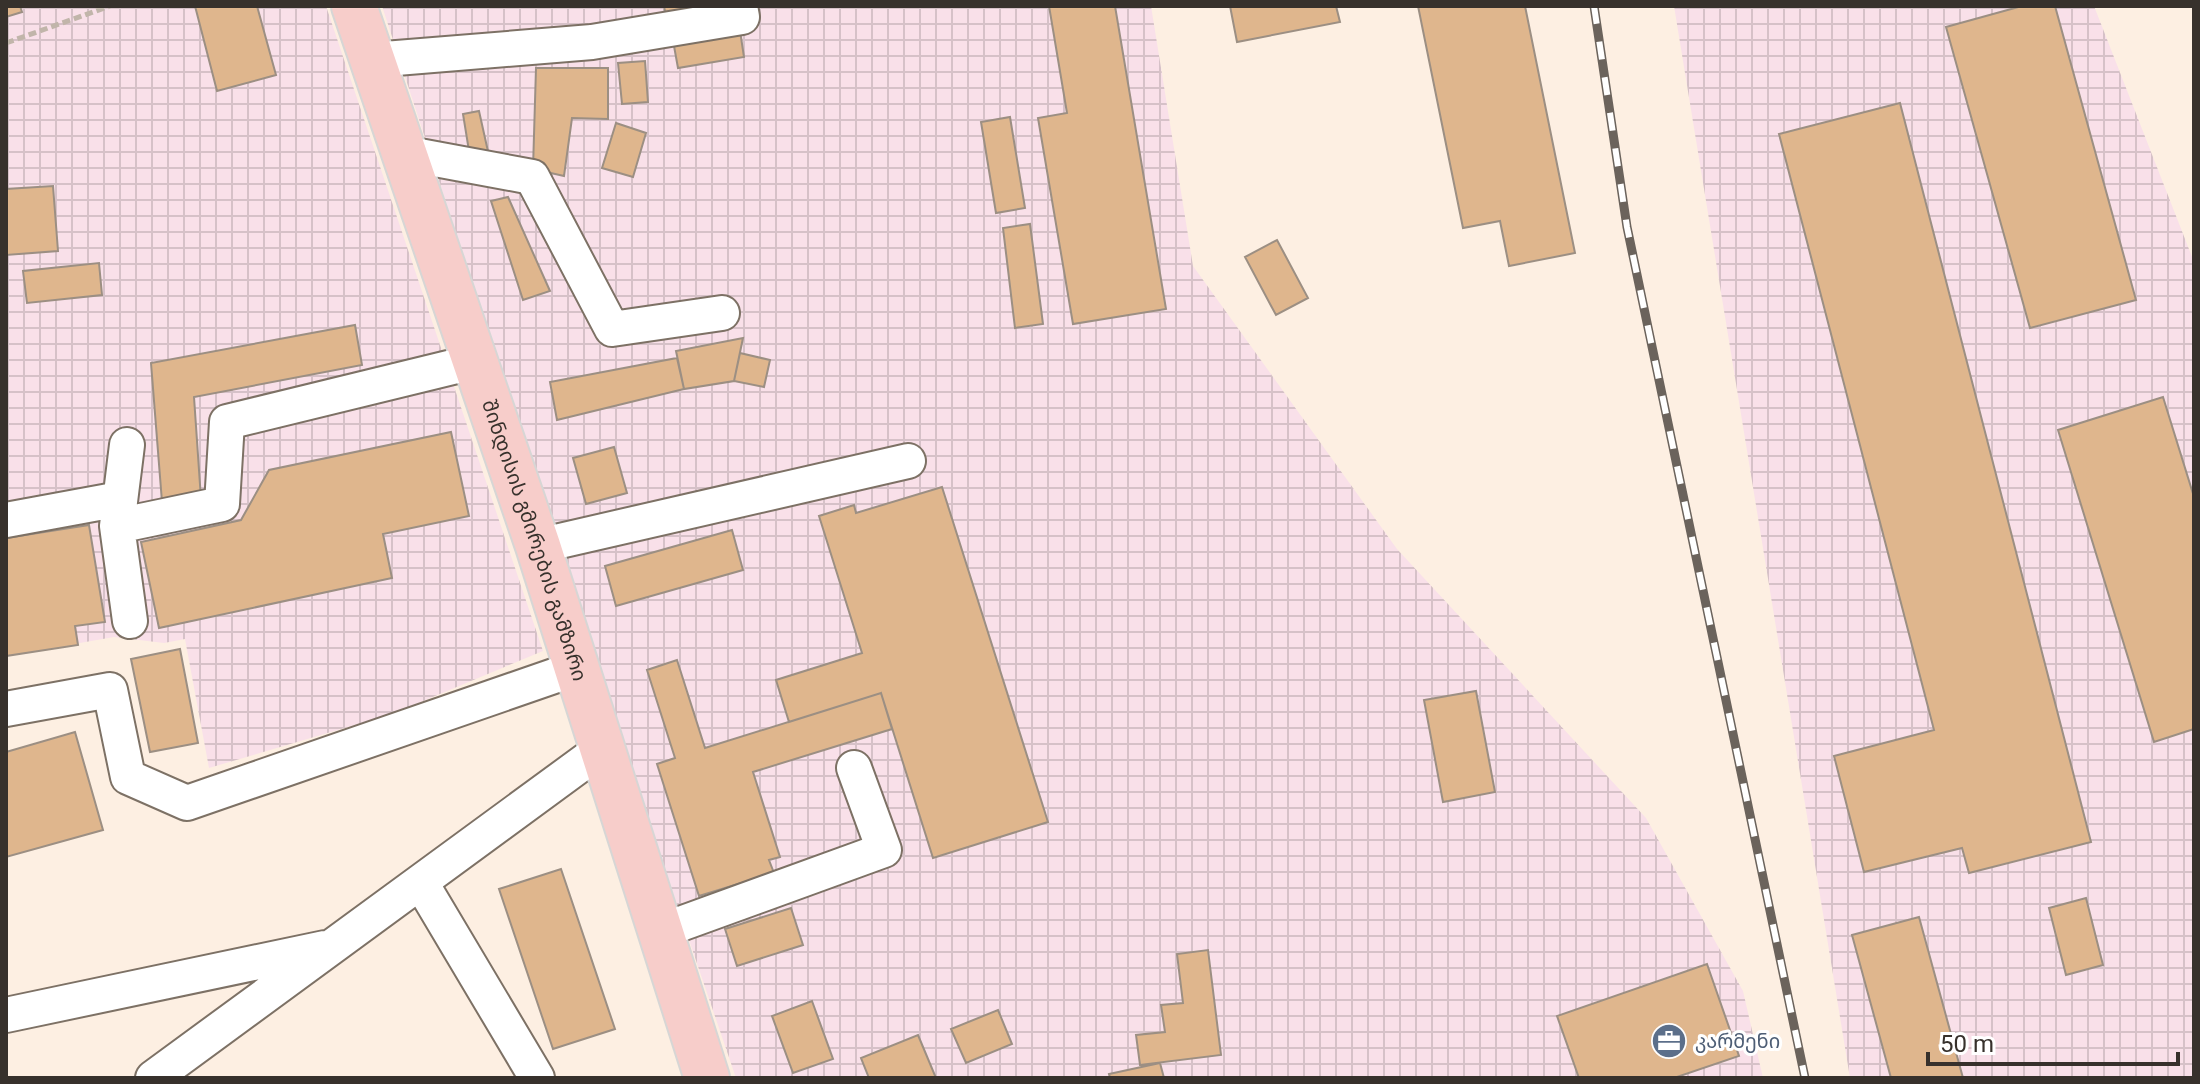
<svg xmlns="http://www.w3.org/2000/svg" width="2200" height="1084" font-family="Roboto,'Noto Sans Georgian',sans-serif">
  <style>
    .industrial { fill: url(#industrial-grid) }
    .building { fill: #dfb68d; stroke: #9c8f83; stroke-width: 2 }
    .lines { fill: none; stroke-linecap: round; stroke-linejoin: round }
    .minor-casing { stroke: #7d7165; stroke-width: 38 }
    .major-casing { stroke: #d7d6d5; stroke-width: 48 }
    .path { stroke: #c1b5aa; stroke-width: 5; stroke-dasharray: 8 4; stroke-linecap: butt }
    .minor { stroke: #fff; stroke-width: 34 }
    .major { stroke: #f7cdca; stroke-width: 44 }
    .rail-casing { stroke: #6b635c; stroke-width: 9 }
    .rail { stroke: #fff; stroke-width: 6; stroke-dasharray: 18; stroke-linecap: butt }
    .labels { text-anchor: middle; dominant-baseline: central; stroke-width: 6; stroke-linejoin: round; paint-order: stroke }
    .street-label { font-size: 20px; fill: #37312c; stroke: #fff }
    .service-label { font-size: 20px; fill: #4e5e75; stroke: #fff; text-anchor: start }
  </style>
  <defs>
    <pattern id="industrial-grid" width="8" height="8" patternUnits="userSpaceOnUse" patternTransform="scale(2)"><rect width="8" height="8" fill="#f9e0e9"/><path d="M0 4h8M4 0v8" fill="none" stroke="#d6c1c8"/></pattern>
  </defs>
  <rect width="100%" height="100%" fill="#fdefe2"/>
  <path class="industrial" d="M6,6H326L543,651L392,714L209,768L185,639L164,643L114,637L6,656Z
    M382,6H1151L1193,266L1397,549L1646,818L1743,991L1763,1078H736L625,752Z
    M1674,6H2094L2194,262V1078H1850Z"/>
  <path class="building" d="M6,6H20L22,12L6,17Z
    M195,6H257L276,75L217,91Z
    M664,6H698L700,16L667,22Z
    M1049,6H1115L1166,309L1073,324L1038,118L1067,113Z
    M1230,6H1336L1340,22L1237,42Z
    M1418,6H1525L1575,253L1509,266L1500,221L1463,228Z
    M2022,6H2055L2136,300L2030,328L1946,27Z
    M739,24L744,57L678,68L672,35Z
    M645,61L648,102L622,104L618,63Z
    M536,68H608V119L572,118L564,176L533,169Z
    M1900,103L2091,842L1969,873L1962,848L1864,872L1834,756L1934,730L1779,134Z
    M479,111L489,156L469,151L463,114Z
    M1010,117L1025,208L996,213L981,122Z
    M616,123L646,133L633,177L602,168Z
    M53,186L58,251L6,255V189Z
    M508,197L550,291L523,300L491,201Z
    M1030,224L1043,324L1015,328L1003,228Z
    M1277,240L1308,298L1276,315L1245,257Z
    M99,263L102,295L27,303L23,271Z
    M355,325L362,365L194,397L201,499L162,502L151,363Z
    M743,338L734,381L684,389L676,351Z
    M740,353L770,360L764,387L734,381Z
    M677,358L684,389L557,420L550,382Z
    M2163,397L2194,497V729L2154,742L2058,430Z
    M451,432L469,516L383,534L392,578L159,628L141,542L241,520L269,470Z
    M614,447L627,493L586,504L573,458Z
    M942,487L1048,822L933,858L881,693L789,722L776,680L862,653L819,516L854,505L856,513Z
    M89,525L105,622L75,626L78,645L6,656V538Z
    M732,530L743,570L616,606L605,566Z
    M180,649L198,743L150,752L131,659Z
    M677,660L705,748L881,693L892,729L753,772L780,857L769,860L774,873L699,896L657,764L675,758L647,670Z
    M1476,691L1495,792L1443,802L1424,700Z
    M75,732L103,830L6,857V752Z
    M561,869L615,1029L553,1049L499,889Z
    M2086,898L2103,965L2066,975L2049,908Z
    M791,908L803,945L737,966L725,929Z
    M1919,917L1963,1078H1891L1852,935Z
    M1208,950L1221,1055L1140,1065L1136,1035L1165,1032L1161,1005L1183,1003L1177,954Z
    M1707,964L1739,1056L1674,1078H1579L1557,1016Z
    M812,1001L833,1059L793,1073L772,1016Z
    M998,1010L1012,1044L966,1063L951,1029Z
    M918,1035L936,1078H869L861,1058Z
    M1160,1063L1164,1078H1110L1109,1074Z"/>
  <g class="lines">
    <g class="minor-casing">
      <path id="minor" d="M372,60L592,42L742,17L740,6
        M403,153L532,177L612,329L722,313
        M127,445L117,526L130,621
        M6,520L120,499
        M117,526L222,504L227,422L473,362
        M538,546L908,461
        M6,709L110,690L128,777L187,803L577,668
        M421,883L537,1078
        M661,931L884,850L854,768
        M6,1015L325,948
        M153,1078L603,748"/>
    </g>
    <g class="major-casing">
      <g id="major">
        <path id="s1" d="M354,6L538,546L707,1078"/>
      </g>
    </g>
    <path class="path" d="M6,43L110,6"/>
    <use href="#minor" class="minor"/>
    <use href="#major" class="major"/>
    <g class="rail-casing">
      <path id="rail" d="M1594,6L1627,227L1805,1078"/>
    </g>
    <use href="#rail" class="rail"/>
  </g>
  <defs>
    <g id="office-disc" transform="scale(1.8)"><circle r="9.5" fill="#5c6f8a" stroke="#fff"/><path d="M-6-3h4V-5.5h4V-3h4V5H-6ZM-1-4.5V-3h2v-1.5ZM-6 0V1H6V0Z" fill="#fff"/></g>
  </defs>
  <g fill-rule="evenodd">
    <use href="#office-disc" x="1669" y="1041"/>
  </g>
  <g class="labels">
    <g class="street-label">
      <text stroke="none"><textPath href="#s1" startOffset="564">შინდისის გმირების გამზირი</textPath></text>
    </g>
    <g class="service-label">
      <text x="1695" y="1041">კარმენი</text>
    </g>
  </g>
  <rect width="2200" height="1084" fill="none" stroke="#37312c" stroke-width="16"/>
  <path d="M1928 1052v12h250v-12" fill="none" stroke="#37312c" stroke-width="4"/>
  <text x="1940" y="1052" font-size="24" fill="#37312c" stroke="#ffffff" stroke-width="6" paint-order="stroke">50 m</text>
</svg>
